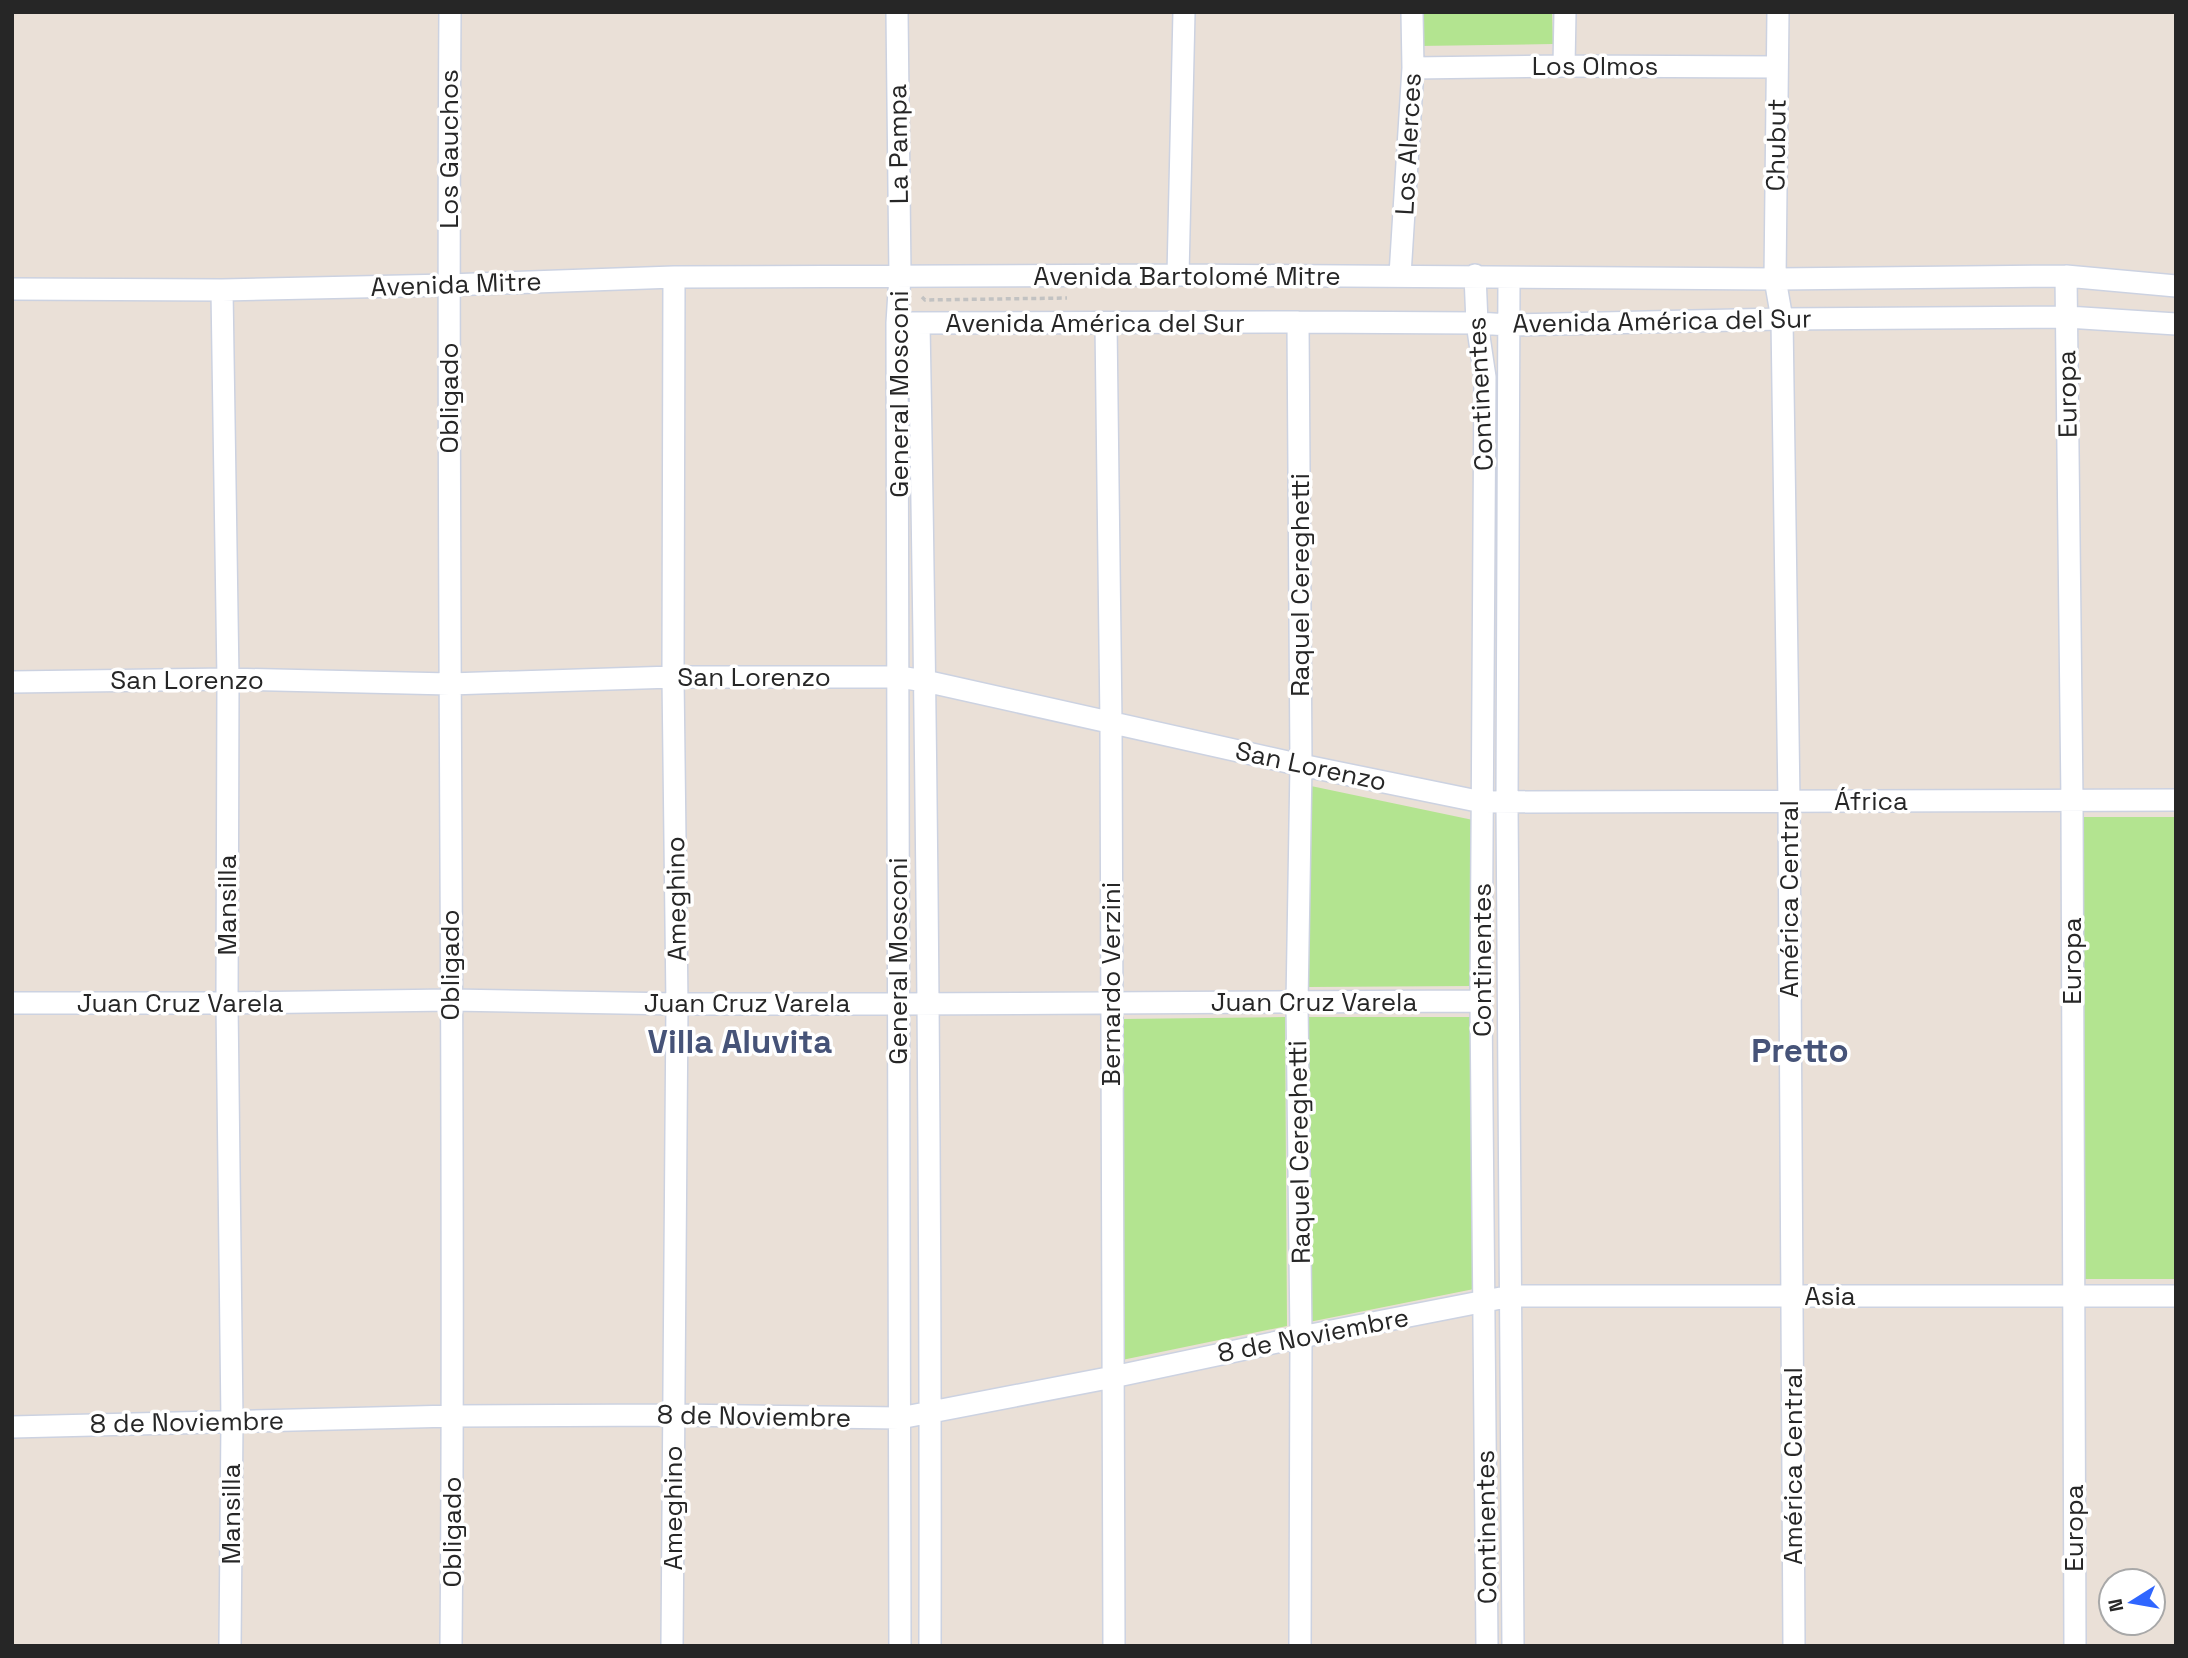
<svg xmlns="http://www.w3.org/2000/svg" width="2188" height="1658" font-family="'Space Grotesk',sans-serif">
  <style>
    .green { fill: #b3e490 }
    .lines { fill: none; stroke-linecap: round; stroke-linejoin: round }
    .minor-casing { stroke: #ccd2e1; stroke-width: 24 }
    .path { stroke: #c2c2c2; stroke-width: 3.5; stroke-dasharray: 5 3.5; stroke-linecap: butt }
    .minor { stroke: #fff; stroke-width: 21 }
    .labels { text-anchor: middle; dominant-baseline: central; stroke-width: 7; stroke-linejoin: round; paint-order: stroke }
    .street-label { font-size: 26px; fill: #262626; stroke: #fff }
    .district-label { font-size: 33px; font-weight: bold; fill: #465378; stroke: #fff }
  </style>
  <rect width="100%" height="100%" fill="#eae0d7"/>
  <path class="green" d="M1417,12H1552L1553,44L1418,46Z
    M1311,786L1473,820L1472,986L1307,987Z
    M2083,817H2176V1279H2084Z
    M1285,1017L1287,1326L1122,1360V1019Z
    M1307,1017H1471L1474,1289L1309,1322Z"/>
  <g class="lines">
    <g class="minor-casing">
      <path id="minor" d="M450,12C446,557 456,1101 451,1646
        M897,12L900,276L897,323L900,1646
        M1778,12L1775,279L1782,319L1789,802L1794,1646
        M1564,66L1565,12
        M1413,68L1564,66L1777,67
        M1178,275L1184,12
        M1400,275L1413,68L1412,12
        M1475,275L1477,323L1485,377L1481,1001L1487,1646
        M2066,276L2072,801L2075,1646
        M1509,278L1507,804L1513,1646
        M12,289L222,290L448,285L674,277L1178,275L1775,279L2066,276L2176,286
        M222,290L228,679L227,1003L232,1421L230,1646
        M1298,322L1301,765L1297,1003L1301,1337L1300,1646
        M904,323L1298,322L1477,323L1509,325L1782,319L2067,317L2176,324
        M1106,323L1111,723L1114,1646
        M919,324C927,765 931,1205 930,1646
        M12,682L228,679L450,684L673,677H899L925,681L1301,765L1482,802L2176,800
        M12,1003H227L450,1000L677,1004H897L1481,1001
        M12,1427L453,1416L673,1415L900,1418L1113,1377L1301,1337L1511,1296H2176
        M672,1646L677,1004L673,677L674,277"/>
    </g>
    <path class="path" d="M922,297L925,300L1067,298"/>
    <use href="#minor" class="minor"/>
  </g>
  <g class="labels">
    <g class="street-label">
      <text x="1595" y="66">Los Olmos</text>
      <text transform="translate(898 144) rotate(-91)">La Pampa</text>
      <text transform="translate(1408 144) rotate(-87)">Los Alerces</text>
      <text transform="translate(1776 145) rotate(-89)">Chubut</text>
      <text transform="translate(449 149) rotate(-90)">Los Gauchos</text>
      <text x="1187" y="276">Avenida Bartolomé Mitre</text>
      <text transform="translate(456 284) rotate(-2)">Avenida Mitre</text>
      <text transform="translate(1662 321) rotate(-1)">Avenida América del Sur</text>
      <text x="1095" y="323">Avenida América del Sur</text>
      <text transform="translate(899 394) rotate(-90)">General Mosconi</text>
      <text transform="translate(1480 394) rotate(-93)">Continentes</text>
      <text transform="translate(2067 394) rotate(-91)">Europa</text>
      <text transform="translate(449 398) rotate(-90)">Obligado</text>
      <text transform="translate(1300 585) rotate(-90)">Raquel Cereghetti</text>
      <text x="754" y="677">San Lorenzo</text>
      <text x="187" y="680">San Lorenzo</text>
      <text transform="translate(1311 766) rotate(12)">San Lorenzo</text>
      <text x="1871" y="801">África</text>
      <text transform="translate(676 899) rotate(-91)">Ameghino</text>
      <text transform="translate(1789 899) rotate(-90)">América Central</text>
      <text transform="translate(227 905) rotate(-90)">Mansilla</text>
      <text transform="translate(1482 960) rotate(-90)">Continentes</text>
      <text transform="translate(898 961) rotate(-90)">General Mosconi</text>
      <text transform="translate(2072 961) rotate(-90)">Europa</text>
      <text transform="translate(450 965) rotate(-90)">Obligado</text>
      <text transform="translate(1111 984) rotate(-90)">Bernardo Verzini</text>
      <text x="1314" y="1002">Juan Cruz Varela</text>
      <text x="180" y="1003">Juan Cruz Varela</text>
      <text x="747" y="1003">Juan Cruz Varela</text>
      <text transform="translate(1299 1152) rotate(-91)">Raquel Cereghetti</text>
      <text x="1830" y="1296">Asia</text>
      <text transform="translate(1313 1335) rotate(-11)">8 de Noviembre</text>
      <text transform="translate(754 1416) rotate(1)">8 de Noviembre</text>
      <text transform="translate(187 1422) rotate(-1)">8 de Noviembre</text>
      <text transform="translate(1793 1466) rotate(-90)">América Central</text>
      <text transform="translate(673 1508) rotate(-90)">Ameghino</text>
      <text transform="translate(231 1514) rotate(-90)">Mansilla</text>
      <text transform="translate(1486 1527) rotate(-91)">Continentes</text>
      <text transform="translate(2074 1528) rotate(-90)">Europa</text>
      <text transform="translate(452 1532) rotate(-90)">Obligado</text>
    </g>
    <g class="district-label">
      <text x="740" y="1042">Villa Aluvita</text>
      <text x="1800" y="1051">Pretto</text>
    </g>
  </g>
  <rect width="2188" height="1658" fill="none" stroke="#262626" stroke-width="28"/>
  <g transform="translate(2132 1602) rotate(259)"><circle r="33" fill="#ffffff" stroke="#a8a8a8" stroke-width="2"/>
  <path d="M0-5L12 26L0 18L-12 26Z" fill="#2f66ff"/>
  <text y="-10" font-size="19" font-weight="bold" text-anchor="middle" fill="#262626">N</text>
  </g>
</svg>
